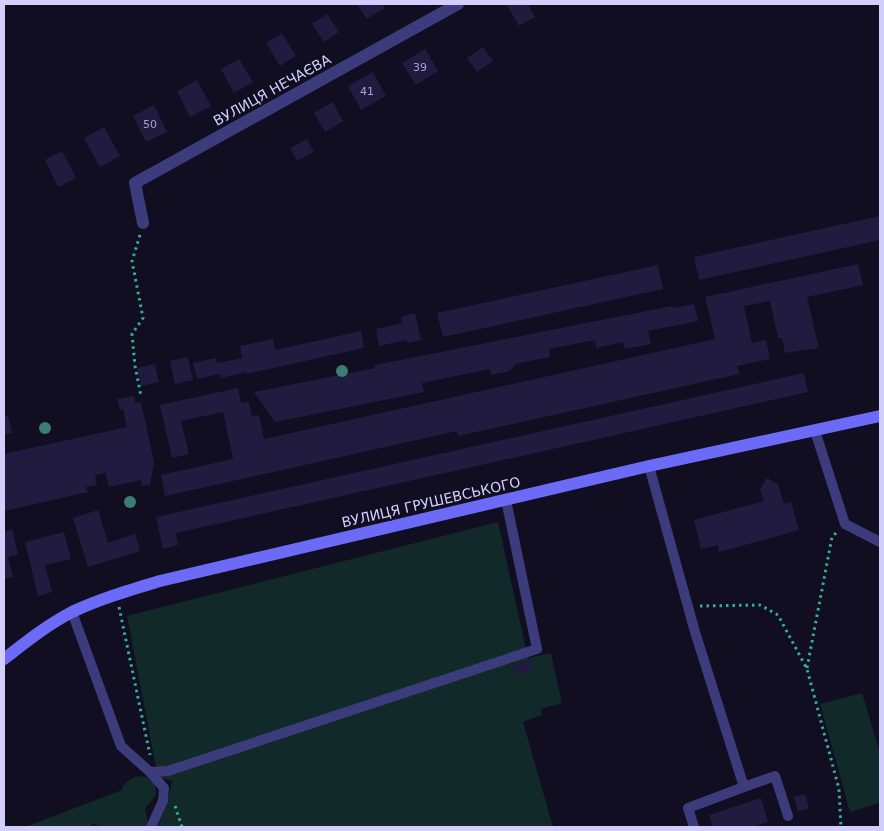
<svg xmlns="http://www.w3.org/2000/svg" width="884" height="831" font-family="'DejaVu Sans',sans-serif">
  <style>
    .green { fill: #112928 }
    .building { fill: #211b40 }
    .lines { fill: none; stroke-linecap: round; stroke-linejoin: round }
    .path { stroke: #34aca1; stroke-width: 3; stroke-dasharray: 2.5 4; stroke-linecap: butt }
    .service { stroke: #3c3b7c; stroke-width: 10 }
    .minor { stroke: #3c3b7c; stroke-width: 12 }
    .secondary { stroke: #6b6bf8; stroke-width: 12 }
    .tree { fill: #3b7d73 }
    .labels { text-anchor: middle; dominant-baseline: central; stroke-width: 4; stroke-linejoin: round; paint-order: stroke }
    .number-label { font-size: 11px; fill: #a6a2ce }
    .street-label { font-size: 14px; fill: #d3cffd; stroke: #100e20 }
  </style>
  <rect width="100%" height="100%" fill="#100e20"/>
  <path class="green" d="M498,522L528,658L551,653L562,703L541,709L542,715L523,722L553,827H157L168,802L172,780L158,778L127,616Z
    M862,693L880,753V803L850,812L820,704Z
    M136,776L147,777L155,785L156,795L145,809L149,827H101L91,823L92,827H25L122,790L124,784Z"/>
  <path class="building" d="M357,4H382L385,8L367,19Z
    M506,4H528L535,17L519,26Z
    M327,14L339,32L324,42L312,24Z
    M282,33L296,56L280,66L266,43Z
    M483,47L493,61L477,72L467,58Z
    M425,49L438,71L416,85L402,63Z
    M239,59L253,82L234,93L221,69Z
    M373,72L386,96L361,110L348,86Z
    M197,80L211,106L190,117L177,91Z
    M333,102L343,121L325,132L314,113Z
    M154,105L167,132L146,142L133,116Z
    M104,127L120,156L100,167L84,138Z
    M307,139L314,152L297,161L290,148Z
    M62,151L76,178L58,187L45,160Z
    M880,216V240L699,280L694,257Z
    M858,264L863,285L807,297L819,348L785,353L782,338H778L770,301L744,306L752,343L766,340L770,359L737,366L739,374L458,436L457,431L165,496L161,475L233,459L223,412L181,421L189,454L172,458L160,405L238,388L241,403L249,402L252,416L259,415L264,439L715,339L705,297Z
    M658,265L663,289L443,337L437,313Z
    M694,304L698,321L648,331L651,344L625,349L623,342L596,348L595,340L549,349L550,357L515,364L510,371L491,375L490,369L422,383L424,392L275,422L254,392L375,368V365L672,306L673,308Z
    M415,313L421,340L407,343L406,340L379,346L376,329L402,323L401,317Z
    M361,331L364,348L246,374V372L221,378L220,374L197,379L193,363L216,358L217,363L242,358L240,346L273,339L275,350Z
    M188,357L193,380L175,384L170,361Z
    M155,364L159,382L141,386L137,368Z
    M804,373L808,392L176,533L178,545L163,549L156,517Z
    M134,396L135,403L141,402L154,462L150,485L142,486L141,480L109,487L105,473L95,475L97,485L86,487L88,492L4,511V454L127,427L123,409L120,410L117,399Z
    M8,416L12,433L4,435V417Z
    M767,478L778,484L784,504L791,502L799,530L719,552L718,545L701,549L694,520L764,501L760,489Z
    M98,510L108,543L135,534L140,551L88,567L73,518Z
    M12,529L18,554L8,557L13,577L4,579V532Z
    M64,532L71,559L45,565L52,592L38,596L25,542Z
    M530,660L533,669L516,675L513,666Z
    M805,794L809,808L798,812L794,797Z
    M761,798L768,822L751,827H713L709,815Z"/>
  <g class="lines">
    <path class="path" d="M140,235L132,261L143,318L132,334L135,366L141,396
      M700,606L760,605L778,615L807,669L839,789L841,827
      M119,607L150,755
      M807,668L832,537L837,532
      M175,806L182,827"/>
    <path class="service" d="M815,431L845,524L880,542
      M649,466L695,632L744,787L688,808L694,827
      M72,612L121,746L150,772L168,771L537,649L506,500
      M150,772L164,788L163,801L151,827
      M744,787L775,776L788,816"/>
    <path class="minor" d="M143,223L135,183L458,4"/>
    <path class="secondary" d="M4,659C26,642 47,625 72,612C99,599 130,590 160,581L649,466L880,416"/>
  </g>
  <g class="tree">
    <circle cx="342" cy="371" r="6"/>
    <circle cx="45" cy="428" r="6"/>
    <circle cx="130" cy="502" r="6"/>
  </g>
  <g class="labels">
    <g class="number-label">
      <text x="420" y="67">39</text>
      <text x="367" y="91">41</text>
      <text x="150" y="124">50</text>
    </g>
    <g class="street-label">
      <text transform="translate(272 90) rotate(-29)">ВУЛИЦЯ НЕЧАЄВА</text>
      <text transform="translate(431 502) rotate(-13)">ВУЛИЦЯ ГРУШЕВСЬКОГО</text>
    </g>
  </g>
  <rect width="884" height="831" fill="none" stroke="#d3cffd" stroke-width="10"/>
</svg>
